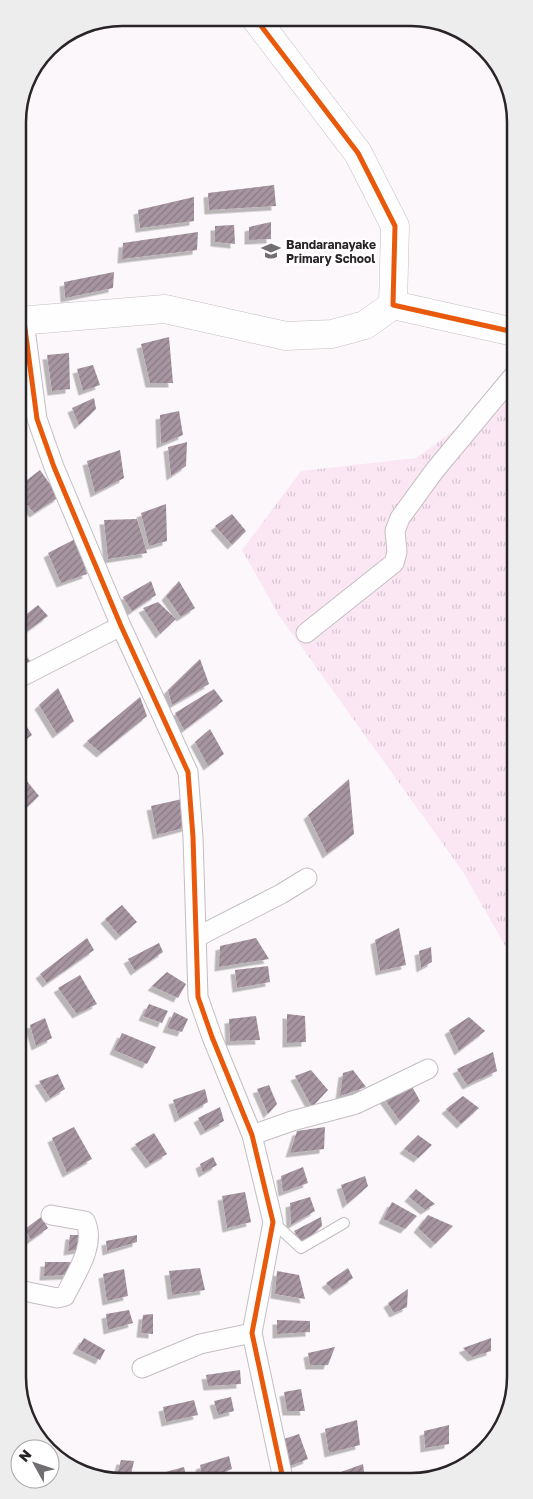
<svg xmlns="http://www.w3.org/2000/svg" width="533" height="1499" font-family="'Golos Text',sans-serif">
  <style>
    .grass { fill: url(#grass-tufts) }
    .building { fill: url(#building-hatch); filter: url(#shadow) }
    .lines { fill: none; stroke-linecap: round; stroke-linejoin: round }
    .lane-casing { stroke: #c3bec1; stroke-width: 12 }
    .street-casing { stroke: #c3bec1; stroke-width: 21 }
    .secondary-casing { stroke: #c3bec1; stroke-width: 29 }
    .lane { stroke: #fffefe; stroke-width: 10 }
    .street { stroke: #fffefe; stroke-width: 19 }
    .secondary { stroke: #fffefe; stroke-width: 28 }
    .cycleway-casing { stroke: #fff; stroke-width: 8 }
    .cycleway { stroke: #e8590c; stroke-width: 5 }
    .labels { text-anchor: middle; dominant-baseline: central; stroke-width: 5; stroke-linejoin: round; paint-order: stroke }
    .poi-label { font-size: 12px; font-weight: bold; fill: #282427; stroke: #fff; text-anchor: start }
    .rim { fill: none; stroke: #282427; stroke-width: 2.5 }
  </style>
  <defs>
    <pattern id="grass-tufts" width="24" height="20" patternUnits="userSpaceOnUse" patternTransform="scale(1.25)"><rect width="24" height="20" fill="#fbe7f4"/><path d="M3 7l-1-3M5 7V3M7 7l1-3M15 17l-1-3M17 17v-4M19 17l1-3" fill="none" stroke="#d7c6d1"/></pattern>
    <pattern id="building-hatch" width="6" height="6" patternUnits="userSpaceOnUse" patternTransform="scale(1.25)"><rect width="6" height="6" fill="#a796a1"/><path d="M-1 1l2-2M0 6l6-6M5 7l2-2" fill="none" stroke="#887a83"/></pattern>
    <filter id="shadow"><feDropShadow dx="-4.5" dy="4.5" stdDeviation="0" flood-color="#0004"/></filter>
  </defs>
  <rect width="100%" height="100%" fill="#fcf7fa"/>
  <path class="grass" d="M514,387L515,963L463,872L278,614L242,550L301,471L416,458Z"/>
  <path class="building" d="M274,185L276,206L209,210L208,193Z
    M194,197V221L140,228L138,210Z
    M271,222V239L249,240V227Z
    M234,225L235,244L215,242V226Z
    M198,232L197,250L122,259L123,243Z
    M114,272L113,288L65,298L64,282Z
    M169,337L173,383H150L141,344Z
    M69,353L70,389L52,391L47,355Z
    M93,365L100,385L83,391L77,369Z
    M94,398L96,409L79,425L72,408Z
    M179,411L183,435L161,444L160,415Z
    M187,442L186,466L171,476L168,447Z
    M120,450L124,478L95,493L87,461Z
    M40,470L59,497L34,513L18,494V487Z
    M166,504L167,541L149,546L141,513Z
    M232,514L246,531L232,545L215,526Z
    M137,519L147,553L108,559L104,520Z
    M77,538L87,574L61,583L48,553Z
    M151,581L156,595L132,611L123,597Z
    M179,581L195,608L181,617L166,596Z
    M158,602L176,619L160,634L143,608Z
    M38,605L48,616L26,632L18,621Z
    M19,647L34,666L19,672Z
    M200,659L209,684L172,705L168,690Z
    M58,688L74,721L57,734L39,705Z
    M214,689L223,701L184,730L175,713Z
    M140,697L147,716L101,753L87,741Z
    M19,714L32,735L19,745Z
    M210,729L224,754L208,766L195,742Z
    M22,775L39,796L20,814L19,778Z
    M349,779L354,834L327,854L308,815Z
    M182,799L187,827L157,835L151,806Z
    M122,905L137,922L120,936L105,919Z
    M399,928L406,965L380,971L375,940Z
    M87,938L94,950L47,983L40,974Z
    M256,938L269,959L219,967L220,946Z
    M159,943L163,952L135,971L128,959Z
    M431,947L432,962L421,968L419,951Z
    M268,966L270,982L237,988L235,970Z
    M167,972L186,984L178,998L152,986Z
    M80,975L97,1004L77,1014L58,988Z
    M149,1004L168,1011L162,1023L143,1016Z
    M174,1012L188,1019L182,1032L167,1028Z
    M287,1014L305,1016L306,1042L287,1043Z
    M256,1016L260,1040L230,1041L229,1019Z
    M469,1017L485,1031L459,1051L449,1030Z
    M45,1018L52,1038L36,1046L30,1025Z
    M122,1033L156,1047L147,1064L114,1050Z
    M493,1052L497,1071L467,1085L457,1069Z
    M311,1070L328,1090L312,1107L295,1076Z
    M353,1070L366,1087L340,1096L343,1073Z
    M58,1074L65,1089L50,1098L39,1081Z
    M409,1081L420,1101L400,1121L383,1097Z
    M269,1085L277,1104L268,1114L257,1089Z
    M205,1089L208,1102L179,1118L173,1100Z
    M463,1096L479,1108L461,1124L446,1109Z
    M220,1107L224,1121L205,1131L198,1118Z
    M74,1127L92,1159L67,1173L52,1138Z
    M325,1127L324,1149L290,1153L297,1131Z
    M154,1133L167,1154L150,1164L135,1144Z
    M418,1135L432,1145L418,1158L404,1149Z
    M213,1157L217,1165L203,1173L200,1164Z
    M303,1167L308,1183L283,1192L281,1176Z
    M365,1176L368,1186L347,1204L341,1185Z
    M416,1189L435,1204L425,1210L409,1197Z
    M245,1192L251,1222L227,1228L222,1196Z
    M310,1197L315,1211L291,1225L290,1203Z
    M392,1202L417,1216L405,1229L383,1219Z
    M428,1215L453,1226L435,1244L418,1228Z
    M41,1217L48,1228L31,1240L25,1229Z
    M321,1217L322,1226L303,1244L294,1231Z
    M70,1235H83L82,1249L68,1251Z
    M137,1235V1242L107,1251L106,1241Z
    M45,1262H71L67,1275L44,1276Z
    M200,1268L205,1290L172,1295L169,1271Z
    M348,1268L353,1278L334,1291L326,1283Z
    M124,1269L128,1296L107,1301L103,1274Z
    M277,1271L299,1275L305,1299L275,1294Z
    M408,1289L407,1307L394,1313L388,1303Z
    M129,1310L133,1323L108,1330L106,1314Z
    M153,1314V1334L141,1333L143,1315Z
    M277,1320L310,1321V1332L277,1334Z
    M84,1338L105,1350L100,1360L77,1349Z
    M491,1338V1351L472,1357L463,1348Z
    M335,1347L328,1365H310L308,1353Z
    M240,1370L241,1384L208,1386L206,1375Z
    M301,1389L305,1411H287L284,1392Z
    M231,1397L234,1411L218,1415L214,1401Z
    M194,1400L198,1415L166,1422L163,1407Z
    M357,1420L360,1445L329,1453L325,1429Z
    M449,1425V1444L425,1448L424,1431Z
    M299,1434L308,1459L288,1467L284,1439Z
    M229,1456L232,1469L208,1479H203L200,1465Z
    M121,1460L134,1461L130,1479H116Z
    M363,1464L365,1479H340L341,1472Z
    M184,1467L187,1479H152L151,1476Z"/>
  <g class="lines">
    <g class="lane-casing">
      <path id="lane" d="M273,1222L301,1248L344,1223"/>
    </g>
    <g class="street-casing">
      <path id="street" d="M24,321L37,419L54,467L121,626L188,772L193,837L198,997L212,1037L252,1135L273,1222L252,1333L283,1479
        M306,633L394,563L397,552L395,531L400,518L435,470L514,375
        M19,678L121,626
        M197,937L281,894L307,878
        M252,1135L292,1121L356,1104L428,1069
        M19,1290L57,1298L65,1296C75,1275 97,1244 85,1221L51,1215
        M142,1368L200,1344L252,1333"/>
    </g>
    <g class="secondary-casing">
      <path id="secondary" d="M255,18L358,153L395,226L393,305L514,332
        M18,321L165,309L286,336L332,334L365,325L393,305"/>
    </g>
    <use href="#lane" class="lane"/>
    <use href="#street" class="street"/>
    <use href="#secondary" class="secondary"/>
    <g class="cycleway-casing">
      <path id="cycleway" d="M255,18L358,153L395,226L393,305L514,332
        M24,321L37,419L54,467L121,626L188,772L193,837L198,997L212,1037L252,1135L273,1222L252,1333L283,1479"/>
    </g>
    <use href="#cycleway" class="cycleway"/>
  </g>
  <defs>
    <g id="school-bare" transform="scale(1.5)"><path d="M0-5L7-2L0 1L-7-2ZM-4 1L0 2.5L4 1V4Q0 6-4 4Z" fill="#726e71" stroke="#fff" stroke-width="2.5" paint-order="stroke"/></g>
  </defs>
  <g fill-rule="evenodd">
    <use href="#school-bare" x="271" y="251"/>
  </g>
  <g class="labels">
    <g class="poi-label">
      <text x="286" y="244">Bandaranayake<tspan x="286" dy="14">Primary School</tspan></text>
    </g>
  </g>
  <path d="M0 0H533V1499H0ZM122 26H411A96 96 0 0 1 507 122V1377A96 96 0 0 1 411 1473H122A96 96 0 0 1 26 1377V122A96 96 0 0 1 122 26Z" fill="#eeedee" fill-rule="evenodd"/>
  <path class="rim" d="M122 26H411A96 96 0 0 1 507 122V1377A96 96 0 0 1 411 1473H122A96 96 0 0 1 26 1377V122A96 96 0 0 1 122 26Z"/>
  <g transform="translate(35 1464) rotate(310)"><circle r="24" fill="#ffffff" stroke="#a9a7a9"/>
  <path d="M0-4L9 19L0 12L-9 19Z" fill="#726e71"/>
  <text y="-8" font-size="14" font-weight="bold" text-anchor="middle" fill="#282427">N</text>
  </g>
</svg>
